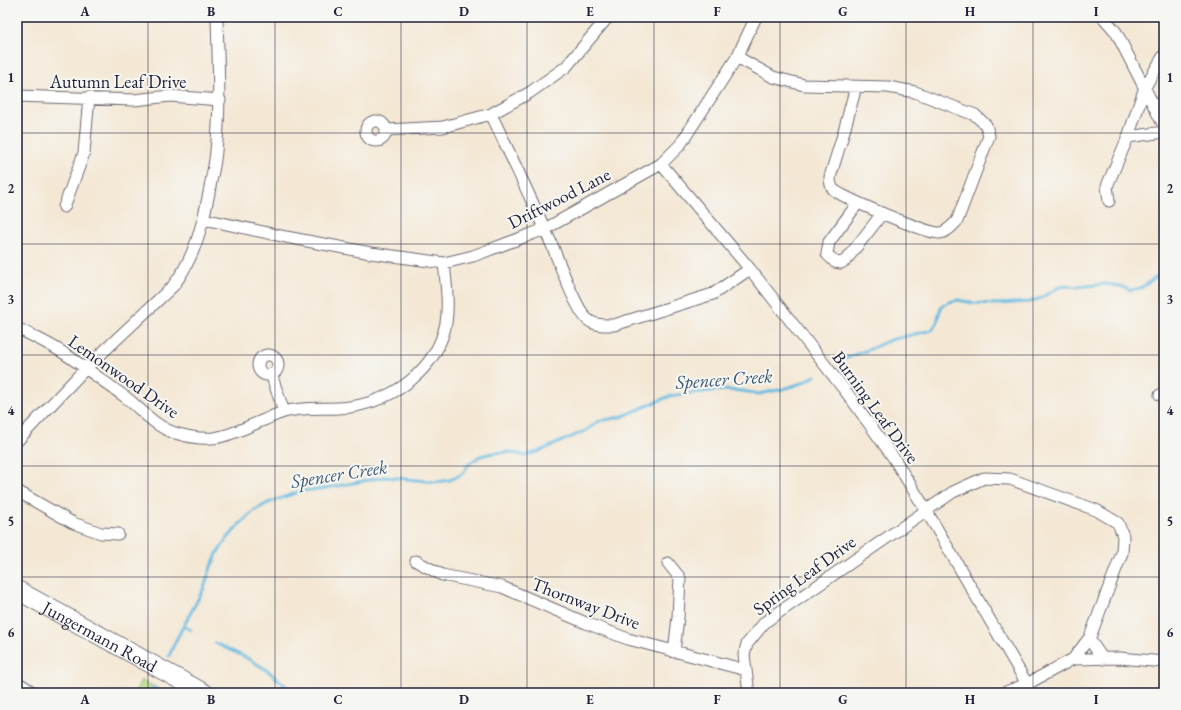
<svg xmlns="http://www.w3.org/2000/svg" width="1181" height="710" font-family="'EB Garamond',serif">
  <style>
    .green { fill: #b3d982; stroke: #6a7e5e }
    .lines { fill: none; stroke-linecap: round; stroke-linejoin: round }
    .stream { stroke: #64bae1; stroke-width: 3 }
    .street-casing { stroke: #6c6771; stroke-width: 13 }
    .primary-casing { stroke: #6c6771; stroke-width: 20 }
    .street { stroke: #fff; stroke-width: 11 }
    .primary { stroke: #fff; stroke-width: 18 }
    .grid { fill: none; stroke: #22223b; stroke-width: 1; stroke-opacity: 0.55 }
    .labels { text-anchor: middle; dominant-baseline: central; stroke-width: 4; stroke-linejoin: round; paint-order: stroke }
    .street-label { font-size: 18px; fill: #22223b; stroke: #f6f6f2 }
    .water-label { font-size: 19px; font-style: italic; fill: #395775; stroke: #f6f6f2 }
    .neatline { fill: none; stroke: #22223b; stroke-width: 1.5 }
    .grid-label { font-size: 13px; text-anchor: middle; font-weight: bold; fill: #22223b }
  </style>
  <rect width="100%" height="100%" fill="#f6f6f2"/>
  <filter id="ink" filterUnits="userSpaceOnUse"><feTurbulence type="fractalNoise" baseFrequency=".025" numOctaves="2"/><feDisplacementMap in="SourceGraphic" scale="8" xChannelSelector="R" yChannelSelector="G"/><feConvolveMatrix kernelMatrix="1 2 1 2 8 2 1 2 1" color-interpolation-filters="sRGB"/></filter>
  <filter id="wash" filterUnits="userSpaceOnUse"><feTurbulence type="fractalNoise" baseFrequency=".012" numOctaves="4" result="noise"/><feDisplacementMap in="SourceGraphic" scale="16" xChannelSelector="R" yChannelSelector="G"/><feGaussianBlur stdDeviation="0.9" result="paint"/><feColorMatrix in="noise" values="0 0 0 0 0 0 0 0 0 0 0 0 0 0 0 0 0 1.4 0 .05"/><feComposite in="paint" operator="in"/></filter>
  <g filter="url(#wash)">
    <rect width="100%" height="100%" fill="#f4e8d5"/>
    <path class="green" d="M141,680L166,693H134Z"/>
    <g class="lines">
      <path class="stream" d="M839,361L870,349L890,340L932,330L937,323L939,313L942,306L949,302L958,300L973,303L998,304L1030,302L1041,298L1059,287L1068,286L1077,287L1106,284L1120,286L1130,290L1141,288L1164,271
        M184,626L191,630
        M215,643L247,658L267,670L294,693
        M169,656L176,640L204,588L211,567L217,554L227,539L240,524L255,510L268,503L301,491L321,489L385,477L398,478L436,482L450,480L462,474L469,464L480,456L493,453L511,452L525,456L540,451L587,430L599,421L621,417L670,396L691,393L720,390L742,391L759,394L783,389L802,383L815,376
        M150,693L154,687"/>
    </g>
  </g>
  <g filter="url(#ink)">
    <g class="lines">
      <g class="street-casing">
        <path id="street" d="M1103,17L1116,32L1164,126
          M737,57L773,77L804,85L888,87L915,92L975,115L986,125L989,136L957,221C952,226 947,232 940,233C928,234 840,197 833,189C830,185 830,181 830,177L843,135L854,94V87
          M17,96L134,100L170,96L220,100
          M491,114C512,158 532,201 552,245C559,262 576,310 588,320C596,326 605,325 614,325L713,294L750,269
          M366 131a10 10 0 1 1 20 0a10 10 0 1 1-20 0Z
          M386,130L443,127L491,114L529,93L566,67L608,17
          M1128,137L1164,132
          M661,164L750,269L850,397L893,457L926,510L1027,684L1030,693
          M1109,201L1107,186L1128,137L1145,87L1164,55
          M858,203L829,242L827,254L835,262L841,263L846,260L875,223L882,213
          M64,207L84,153L89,97
          M204,219L286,237L371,253L444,263L473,256L545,229L661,164L680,145L737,57L756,17
          M17,328C33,336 50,344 65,354C85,367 104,382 124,396C140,408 155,427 175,433C215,445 228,435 264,420C271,417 277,414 284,412C305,406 328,410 350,407C395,400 437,369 446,323C449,303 446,283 444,263
          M258 365a10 10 0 1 1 20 0a10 10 0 1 1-20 0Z
          M271,374L284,412
          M1160,395L1164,397
          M17,441L85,369L173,286C194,259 202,227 209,193C211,179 215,165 216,151C221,107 218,62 217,17
          M17,491L73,523L101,533L118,534
          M416,561L442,575L502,587L586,623L628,639L746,670
          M668,563L680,578L678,617L674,652
          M1089,639L1103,659
          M1073,659L1120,658L1164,662
          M17,682L34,693
          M749,693L744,655L747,644L765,622L953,492L984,478L1010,479L1096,510L1118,523L1123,536L1122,553L1090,637L1073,659L1027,684L1003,693"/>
      </g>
      <g class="primary-casing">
        <g id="primary">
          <path id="s1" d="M17,590L204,693"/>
        </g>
      </g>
      <use href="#street" class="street"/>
      <use href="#primary" class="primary"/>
    </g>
  </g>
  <path class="grid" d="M148,17V693M275,17V693M401,17V693M527,17V693M654,17V693M780,17V693M906,17V693M1033,17V693M17,133H1164M17,244H1164M17,355H1164M17,466H1164M17,577H1164"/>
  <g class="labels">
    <g class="street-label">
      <text x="118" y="81">Autumn Leaf Drive</text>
      <text transform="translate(559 198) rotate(-27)">Driftwood Lane</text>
      <text transform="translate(124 376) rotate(35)">Lemonwood Drive</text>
      <text transform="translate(876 407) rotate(54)">Burning Leaf Drive</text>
      <text transform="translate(804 575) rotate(-36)">Spring Leaf Drive</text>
      <text transform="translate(586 603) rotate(21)">Thornway Drive</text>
      <text stroke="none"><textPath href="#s1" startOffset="95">Jungermann Road</textPath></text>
    </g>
    <g class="water-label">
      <text transform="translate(724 379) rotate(-4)">Spencer Creek</text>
      <text transform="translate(339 474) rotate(-9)">Spencer Creek</text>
    </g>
  </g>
  <rect width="1181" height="710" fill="none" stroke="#f6f6f2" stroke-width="44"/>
  <rect x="22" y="22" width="1137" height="666" class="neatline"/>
  <g class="grid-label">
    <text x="85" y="16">A</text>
    <text x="211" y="16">B</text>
    <text x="338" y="16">C</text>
    <text x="464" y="16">D</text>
    <text x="590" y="16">E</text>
    <text x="717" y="16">F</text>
    <text x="843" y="16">G</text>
    <text x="970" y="16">H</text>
    <text x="1096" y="16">I</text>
    <text x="11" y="82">1</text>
    <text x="1170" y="82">1</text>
    <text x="11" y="193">2</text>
    <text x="1170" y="193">2</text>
    <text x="11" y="304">3</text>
    <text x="1170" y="304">3</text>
    <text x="11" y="415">4</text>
    <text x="1170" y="415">4</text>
    <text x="11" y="526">5</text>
    <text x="1170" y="526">5</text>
    <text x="11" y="637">6</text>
    <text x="1170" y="637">6</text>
    <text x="85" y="704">A</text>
    <text x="211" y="704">B</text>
    <text x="338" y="704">C</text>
    <text x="464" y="704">D</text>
    <text x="590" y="704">E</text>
    <text x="717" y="704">F</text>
    <text x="843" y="704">G</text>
    <text x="970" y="704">H</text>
    <text x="1096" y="704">I</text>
  </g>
</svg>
